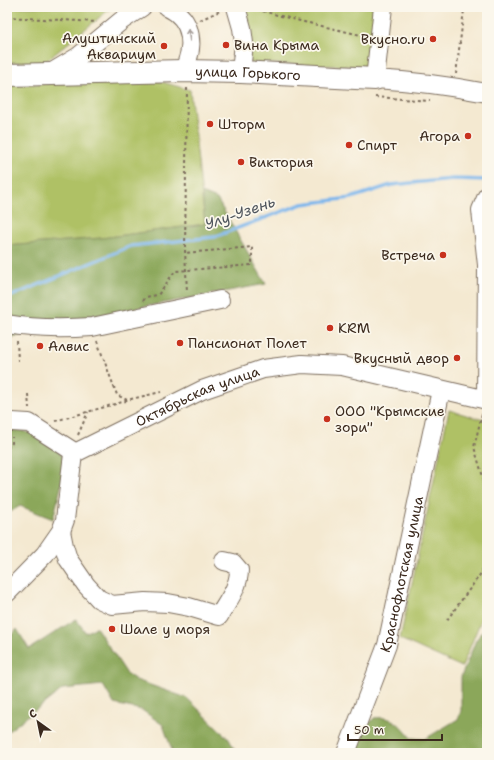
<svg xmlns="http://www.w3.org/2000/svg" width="494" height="760" font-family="'Shantell Sans',sans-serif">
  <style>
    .green { fill: #afc165; stroke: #757642 }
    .forest { fill: #8ba75a; stroke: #63683c }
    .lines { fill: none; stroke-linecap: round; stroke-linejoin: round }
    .stream { stroke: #7bb6ec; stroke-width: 3.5 }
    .minor-casing { stroke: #7c6d5d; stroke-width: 20 }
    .major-casing { stroke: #7c6d5d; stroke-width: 24 }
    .path { stroke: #7c6d5d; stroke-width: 2; stroke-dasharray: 3 3; stroke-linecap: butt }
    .minor { stroke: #fff; stroke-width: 18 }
    .major { stroke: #fff; stroke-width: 22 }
    .oneway { stroke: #a79f9a }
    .poi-dot { fill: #c8321e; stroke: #fbf7ec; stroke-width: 1.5 }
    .labels { text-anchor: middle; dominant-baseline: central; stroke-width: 3.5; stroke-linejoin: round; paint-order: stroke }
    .poi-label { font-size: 14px; fill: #3b2a1e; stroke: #fbf7ec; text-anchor: start }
    .street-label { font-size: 14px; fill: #3b2a1e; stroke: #fbf7ec }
    .water-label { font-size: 15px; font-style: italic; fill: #4e545c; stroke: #fbf7ec }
  </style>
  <rect width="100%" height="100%" fill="#fbf7ec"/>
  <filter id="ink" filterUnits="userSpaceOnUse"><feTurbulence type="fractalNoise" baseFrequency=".025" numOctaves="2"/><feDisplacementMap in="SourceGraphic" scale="8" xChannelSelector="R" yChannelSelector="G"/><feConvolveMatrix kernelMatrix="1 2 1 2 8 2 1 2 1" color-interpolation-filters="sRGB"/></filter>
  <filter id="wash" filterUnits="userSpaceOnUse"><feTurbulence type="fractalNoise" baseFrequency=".012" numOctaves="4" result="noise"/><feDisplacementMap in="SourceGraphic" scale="16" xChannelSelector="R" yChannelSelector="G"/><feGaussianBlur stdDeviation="0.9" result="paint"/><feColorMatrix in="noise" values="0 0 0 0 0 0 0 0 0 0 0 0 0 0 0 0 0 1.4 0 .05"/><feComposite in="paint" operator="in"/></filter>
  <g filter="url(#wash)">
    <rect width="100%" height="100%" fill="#f4e9d1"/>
    <path class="green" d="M7,7H111V8L45,62L7,63Z
      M244,7H378L373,67L247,63Z
      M155,80L190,90L205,224L102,238L7,246V85Z
      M449,410L487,421V605L462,667L400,639Z"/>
    <path class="forest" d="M202,193L217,199L266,284L83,318L7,339V246L102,238L205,224Z
      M7,427L38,435L54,445L67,463L53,519L20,506L7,514Z
      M76,619L86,633L96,627L127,674L136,680L187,698L229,739L236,753H173L163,725L142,710L114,704L103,685L63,689L7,732V639L17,629L29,649Z
      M487,625V753H355L365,728L374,718C394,716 399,724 411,738L425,739L458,719L461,711V677L476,640Z"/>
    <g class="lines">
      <path class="stream" d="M7,298L131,246L214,237L302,204L351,198L391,185L453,179L487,180"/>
    </g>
  </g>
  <g filter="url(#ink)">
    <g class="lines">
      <g class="minor-casing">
        <g id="minor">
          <path d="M167,7C194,19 195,48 183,71"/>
          <path d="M236,7L242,28L244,43L241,72"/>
          <path d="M383,7L375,79C412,81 450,86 487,93"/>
          <path d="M49,74L79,56L121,21L142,7"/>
          <path d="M7,324C35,329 63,329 92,327L220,300"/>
          <path d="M486,400L487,265L481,210L487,196"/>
          <path d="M12,422L29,423L71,450L73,454"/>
          <path d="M61,531L64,546L68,559L86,585L99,599L112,605L145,602L168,603L189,607L219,616C228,601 239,587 239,570L233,563L224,561"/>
          <path id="s1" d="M7,593L45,554L61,531L65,520L73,454L202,390L263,369L302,364L342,366L487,400"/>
          <path id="s2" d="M346,753L387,645L441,390"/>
        </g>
      </g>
      <g class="major-casing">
        <g id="major">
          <path id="s3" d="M7,75L183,71L241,72L375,79"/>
        </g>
      </g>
      <path class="path" d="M251,8L300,21L365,36
        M7,17L97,22
        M200,20L222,10
        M456,74L464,10L474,7
        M187,88L185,250L187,292
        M375,97L430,101
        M143,301L146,297L158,295L175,271L252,265V247L185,253
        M17,341L18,361
        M97,341L117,395L127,400L161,392
        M28,394L29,408
        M482,414L474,447L487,490
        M55,421L126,401
        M78,435L88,412
        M7,448L12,443V437
        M482,572L487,575
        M447,620L482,572L487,553"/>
      <use href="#minor" class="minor"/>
      <use href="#major" class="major"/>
    </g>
    <defs><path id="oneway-shaft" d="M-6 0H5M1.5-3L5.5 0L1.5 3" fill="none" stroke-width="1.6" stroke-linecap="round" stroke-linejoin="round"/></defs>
    <use class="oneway" href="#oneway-shaft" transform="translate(189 35) rotate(-98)"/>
  </g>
  <g class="poi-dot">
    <circle cx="433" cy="39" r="4"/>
    <circle cx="226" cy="45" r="4"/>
    <circle cx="164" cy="46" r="4"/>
    <circle cx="210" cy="124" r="4"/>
    <circle cx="468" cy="136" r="4"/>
    <circle cx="349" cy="145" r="4"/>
    <circle cx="241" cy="162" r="4"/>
    <circle cx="443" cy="255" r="4"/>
    <circle cx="330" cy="328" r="4"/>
    <circle cx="180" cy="343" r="4"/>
    <circle cx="40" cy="346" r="4"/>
    <circle cx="457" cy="358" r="4"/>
    <circle cx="327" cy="419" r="4"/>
    <circle cx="112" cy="629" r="4"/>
  </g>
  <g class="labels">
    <g class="poi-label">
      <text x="156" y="38" text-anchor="end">Алуштинский<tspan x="156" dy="16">Аквариум</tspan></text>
      <text x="425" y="39" text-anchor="end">Вкусно.ru</text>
      <text x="234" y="45">Вина Крыма</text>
      <text x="218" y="124">Шторм</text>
      <text x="460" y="136" text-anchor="end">Агора</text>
      <text x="357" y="145">Спирт</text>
      <text x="249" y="162">Виктория</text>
      <text x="435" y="255" text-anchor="end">Встреча</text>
      <text x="338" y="328">KRM</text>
      <text x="188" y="343">Пансионат Полет</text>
      <text x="48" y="346">Алвис</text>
      <text x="449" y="358" text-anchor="end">Вкусный двор</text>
      <text x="335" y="411">ООО "Крымские<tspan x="335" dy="16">зори"</tspan></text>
      <text x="120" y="629">Шале у моря</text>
    </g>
    <g class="street-label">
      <text stroke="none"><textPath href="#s3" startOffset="241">улица Горького</textPath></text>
      <text stroke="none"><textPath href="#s1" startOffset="298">Октябрьская улица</textPath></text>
      <text stroke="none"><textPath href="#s2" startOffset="188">Краснофлотская улица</textPath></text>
    </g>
    <g class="water-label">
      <text transform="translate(240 213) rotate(-19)">Улу-Узень</text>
    </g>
  </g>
  <rect width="494" height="760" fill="none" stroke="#fbf7ec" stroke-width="24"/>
  <g transform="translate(38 722) rotate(327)" stroke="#fbf7ec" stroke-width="3" paint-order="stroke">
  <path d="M0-3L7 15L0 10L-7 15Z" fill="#3b2a1e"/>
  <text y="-6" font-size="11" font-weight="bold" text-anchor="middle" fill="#3b2a1e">С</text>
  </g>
  <path d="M348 734v6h94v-6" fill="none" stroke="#3b2a1e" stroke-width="2"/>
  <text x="354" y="734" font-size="12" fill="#3b2a1e" stroke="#fbf7ec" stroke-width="3" paint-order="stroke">50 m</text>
</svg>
